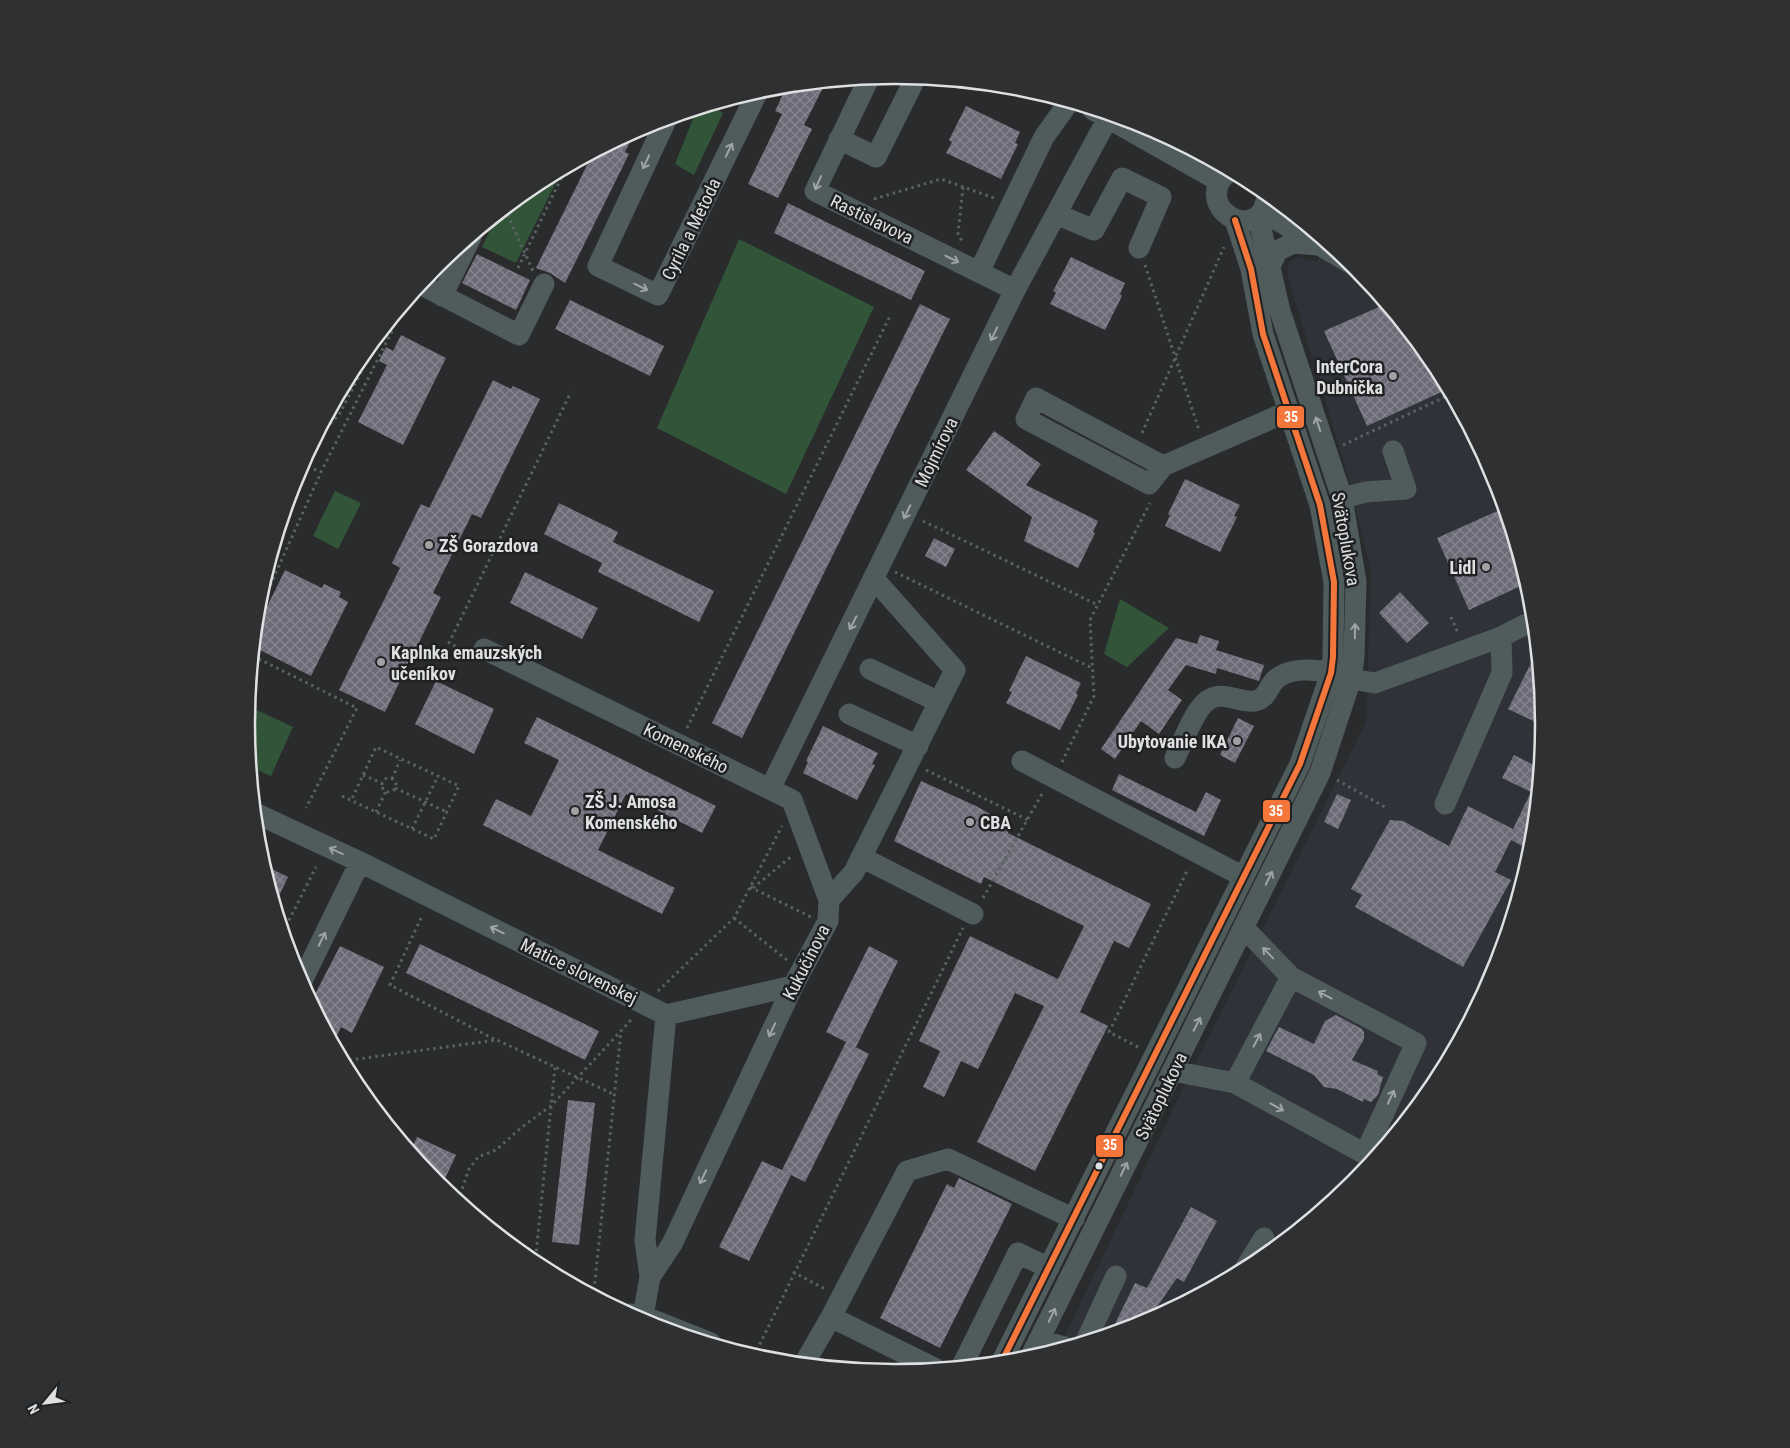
<svg xmlns="http://www.w3.org/2000/svg" width="1790" height="1448" font-family="'Roboto Condensed',sans-serif">
  <style>
    .built { fill: #2f3339 }
    .green { fill: #325438 }
    .building { fill: url(#building-cross-hatch) }
    .lines { fill: none; stroke-linecap: round; stroke-linejoin: round }
    .path { stroke: #5b6262; stroke-width: 3; stroke-dasharray: 2.5 4; stroke-linecap: butt }
    .minor { stroke: #505b5b; stroke-width: 21 }
    .bus-1-casing { stroke: #1f2123; stroke-width: 10 }
    .bus-1 { stroke: #f5763a; stroke-width: 6 }
    .oneway { stroke: #9fa4a5 }
    .poi-dot { fill: #a0a1a2; stroke: #1f2123; stroke-width: 2 }
    .bus-dot { fill: #dfe0e1; stroke: #1f2123; stroke-width: 2 }
    .labels { text-anchor: middle; dominant-baseline: central; stroke-width: 5; stroke-linejoin: round; paint-order: stroke }
    .street-label { font-size: 18px; fill: #dfe0e1; stroke: #1f2123 }
    .poi-label { font-size: 18px; font-weight: bold; fill: #dfe0e1; stroke: #1f2123; text-anchor: start }
    .rim { fill: none; stroke: #dfe0e1; stroke-width: 2.5 }
    .line-badge { stroke: #1f2123; stroke-width: 2 }
    .badge-label { font-size: 14px; text-anchor: middle; font-weight: bold; fill: #fff }
  </style>
  <defs>
    <pattern id="building-cross-hatch" width="8" height="8" patternUnits="userSpaceOnUse" patternTransform="scale(1.25)"><rect width="8" height="8" fill="#6b6a77"/><path d="M0 0l8 8M0 8l8-8" fill="none" stroke="#878690"/></pattern>
  </defs>
  <rect width="100%" height="100%" fill="#2a2b2c"/>
  <path class="built" d="M1327,243L1354,265L1435,364L1495,476L1532,598L1544,724L1531,851L1494,973L1434,1085L1354,1183L1255,1264L1143,1324L1058,1350L1180,1095L1366,722L1371,571L1343,459L1288,278V263L1298,257L1317,262Z"/>
  <path class="green" d="M710,105L723,113L694,175L675,164L697,109Z
    M562,170L516,263L482,247L497,215L535,184Z
    M739,239L874,307L786,494L657,428Z
    M335,491L361,503L338,549L313,536Z
    M1120,599L1169,628L1127,667L1104,654Z
    M257,710L293,727L271,776L250,767L247,732Z"/>
  <path class="building" d="M826,82L804,125L812,129L778,198L748,184L782,114L775,111L787,86Z
    M966,106L1020,132L1015,143L1018,144L1001,179L946,153L952,142L949,140Z
    M636,130L625,152L629,154L565,283L550,273L536,268L593,153Z
    M788,203L925,271L911,300L774,233Z
    M477,254L530,280L516,310L462,283Z
    M1071,257L1125,283L1120,294L1122,296L1105,330L1050,304L1056,293L1053,291Z
    M570,300L664,346L650,376L555,329Z
    M920,304L950,319L742,738L712,723Z
    M1386,304L1435,364L1448,389L1367,426L1324,331Z
    M401,335L446,358L403,445L358,422L387,365L379,361L386,347L393,351Z
    M493,380L511,389L513,386L540,399L481,518L472,514L433,593L441,597L385,712L339,690L400,568L392,563L413,520L421,504L429,508Z
    M994,431L1041,464L1026,485L1098,521L1093,532L1095,533L1078,568L1024,541L1032,517L966,470Z
    M1185,479L1240,505L1234,516L1237,517L1220,552L1165,526L1170,515L1168,514Z
    M559,503L618,532L613,542L714,591L699,622L598,572L602,563L544,534Z
    M1504,508L1527,583L1469,610L1437,538Z
    M934,538L955,549L946,567L925,556Z
    M285,570L322,588L324,584L341,592L339,597L348,602L311,676L254,647L255,631Z
    M525,572L598,608L582,639L510,603Z
    M1400,592L1429,623L1407,643L1379,613Z
    M1200,635L1219,641L1216,650L1264,665L1259,681L1217,668L1216,674L1186,665L1168,690L1182,700L1159,734L1141,721L1115,759L1101,749L1176,638L1197,644Z
    M1537,651L1544,724V726L1508,709Z
    M1026,656L1081,683L1076,693L1078,695L1060,730L1006,703L1012,692L1009,691Z
    M436,681L494,709L474,754L415,724Z
    M537,717L716,806L702,833L626,794L598,850L675,888L662,914L483,825L496,799L531,816L559,760L524,743Z
    M1238,718L1254,726L1235,763L1220,755Z
    M823,726L878,753L872,764L875,765L857,800L803,773L808,762L806,761Z
    M1514,755L1540,768L1534,828L1524,847L1511,840L1495,872L1511,880L1463,967L1355,907L1362,895L1351,889L1390,820L1403,821L1449,846L1468,806L1513,829L1531,792L1502,778Z
    M1119,774L1196,812L1206,792L1221,800L1204,836L1112,790Z
    M921,781L976,806L1010,825L1008,833L1151,904L1129,948L1114,941L1080,1012L1108,1026L1035,1171L977,1142L1044,1006L1015,993L978,1069L961,1061L944,1097L923,1087L940,1051L919,1041L970,936L1058,979L1084,926L984,877L981,884L894,841Z
    M1337,794L1351,800L1338,829L1324,822Z
    M262,864L288,877L275,904L269,885Z
    M420,944L599,1031L585,1060L406,973Z
    M340,946L384,967L352,1033L341,1027L333,1043L311,1002Z
    M869,946L898,961L856,1047L826,1032Z
    M1336,1015L1362,1029L1364,1032V1039L1352,1060L1378,1071L1377,1074L1383,1077L1378,1095L1371,1102L1364,1099L1363,1102L1337,1089L1324,1087L1314,1075L1266,1051L1279,1027L1314,1044L1325,1021Z
    M846,1042L869,1054L805,1182L791,1175L749,1261L719,1247L762,1161L782,1170Z
    M568,1100L595,1103L579,1245L552,1242Z
    M417,1137L456,1155L441,1187L410,1152Z
    M959,1178L1012,1204L940,1348L880,1318L947,1184L954,1188Z
    M1191,1207L1217,1221L1184,1282L1177,1278L1147,1321L1110,1334L1135,1283L1147,1288Z"/>
  <g class="lines">
    <path class="path" d="M963,187L958,234L963,243
      M874,199L941,179L994,198
      M505,209L533,271
      M1145,265L1199,430
      M518,268L566,168
      M1142,433L1224,247
      M316,437L339,415L382,331
      M1343,445L1451,394
      M302,464L321,472
      M923,521L1098,605
      M895,572L1092,668
      M257,615L321,472L394,327
      M1451,617L1458,633
      M467,652L449,643L571,392
      M253,656L357,708L306,808
      M687,728L891,314
      M1062,762L1094,696L1090,620L1150,503
      M926,770L1028,820
      M363,775L382,783
      M382 785a7 7 0 1 1 14 0a7 7 0 1 1-14 0Z
      M392,779L400,760
      M1337,780L1385,807
      M395,788L447,812
      M342,796L363,806L434,839L459,786L376,747L351,801
      M376,812L386,791
      M412,829L438,776
      M258,844L259,841
      M750,887L811,917
      M753,888L793,855
      M983,898L1043,792
      M421,918L390,985L496,1040
      M734,918L787,960
      M283,932L316,867
      M658,991L734,918L782,826
      M1138,1047L1109,1032L1188,869
      M343,1061L497,1040L615,1095
      M458,1201L469,1169L478,1157L496,1150L522,1127L552,1105L632,1019
      M535,1264L555,1067
      M793,1272L825,1289
      M594,1290L621,1031
      M754,1356L963,928"/>
    <path class="minor" d="M869,78L815,191L1015,290
      M1092,109L1219,181
      M667,118L598,266L658,295L758,91
      M839,139L876,157L916,77
      M1230,171C1194,197 1238,238 1261,213C1265,208 1266,201 1268,195
      M1262,211L1355,266
      M1056,214L1094,230L1122,178L1161,197L1139,248
      M1269,269L1277,251L1293,243L1318,245
      M979,272L1044,137L1069,102
      M420,284L519,335L544,284
      M442,296L471,237
      M1163,466L1036,398L1026,419L1149,484L1163,466L1289,411
      M1342,498L1366,492L1406,489L1393,451
      M484,649L792,800L829,900
      M870,669L939,702
      M1351,679L1375,683L1501,637L1524,625
      M849,714L918,746
      M1175,758C1182,744 1196,705 1210,699C1224,691 1240,703 1255,701C1267,699 1268,687 1275,680C1289,667 1314,669 1331,673
      M1022,761L1244,877
      M770,789L1015,290L1108,118
      M1445,804L1502,673L1501,637
      M255,813L360,862L666,1015
      M861,857L973,914
      M301,983L360,862
      M666,1015L793,986
      M1173,1071L1235,1083L1365,1154L1416,1043L1291,977L1245,929
      M1235,1083L1291,977
      M1244,1270L1264,1238
      M650,1277L645,1240L666,1015
      M630,1314L643,1316L711,1343
      M643,1316L650,1277L672,1244L793,986L828,921L829,900L854,872L955,670L875,580
      M831,1317L936,1369
      M1040,1340L1065,1347
      M1086,1341L1116,1276
      M1030,1358L1320,773L1351,679L1354,657L1356,582L1342,498L1280,311L1258,216
      M1001,1363L1300,764L1331,673L1333,657L1334,582L1320,505L1263,334L1251,269L1235,220
      M804,1364L831,1317L907,1171L948,1159L1074,1219
      M962,1366L1018,1253L1049,1268"/>
    <g class="bus-1-casing">
      <path id="bus-1" d="M1001,1363L1300,764L1331,673L1333,657L1334,582L1320,505L1263,334L1251,269L1235,220"/>
    </g>
    <use href="#bus-1" class="bus-1"/>
  </g>
  <defs><path id="oneway-shaft" d="M-6 0H5M1.5-3L5.5 0L1.5 3" fill="none" stroke-width="1.6" stroke-linecap="round" stroke-linejoin="round" transform="scale(1.25)"/></defs>
  <g class="oneway">
    <use href="#oneway-shaft" transform="translate(729 150) rotate(-64)"/>
    <use href="#oneway-shaft" transform="translate(646 162) rotate(115)"/>
    <use href="#oneway-shaft" transform="translate(818 183) rotate(114)"/>
    <use href="#oneway-shaft" transform="translate(952 259) rotate(26)"/>
    <use href="#oneway-shaft" transform="translate(641 287) rotate(26)"/>
    <use href="#oneway-shaft" transform="translate(994 334) rotate(116)"/>
    <use href="#oneway-shaft" transform="translate(1318 424) rotate(-108)"/>
    <use href="#oneway-shaft" transform="translate(907 512) rotate(116)"/>
    <use href="#oneway-shaft" transform="translate(853 623) rotate(117)"/>
    <use href="#oneway-shaft" transform="translate(1355 631) rotate(-89)"/>
    <use href="#oneway-shaft" transform="translate(336 851) rotate(-155)"/>
    <use href="#oneway-shaft" transform="translate(1269 878) rotate(-64)"/>
    <use href="#oneway-shaft" transform="translate(497 930) rotate(-154)"/>
    <use href="#oneway-shaft" transform="translate(322 939) rotate(-64)"/>
    <use href="#oneway-shaft" transform="translate(1268 953) rotate(-134)"/>
    <use href="#oneway-shaft" transform="translate(1325 995) rotate(-152)"/>
    <use href="#oneway-shaft" transform="translate(1197 1024) rotate(-63)"/>
    <use href="#oneway-shaft" transform="translate(772 1030) rotate(115)"/>
    <use href="#oneway-shaft" transform="translate(1257 1040) rotate(-62)"/>
    <use href="#oneway-shaft" transform="translate(1391 1097) rotate(-65)"/>
    <use href="#oneway-shaft" transform="translate(1277 1107) rotate(29)"/>
    <use href="#oneway-shaft" transform="translate(1124 1169) rotate(-64)"/>
    <use href="#oneway-shaft" transform="translate(703 1177) rotate(115)"/>
    <use href="#oneway-shaft" transform="translate(1052 1315) rotate(-64)"/>
  </g>
  <g class="poi-dot">
    <circle cx="1393" cy="376" r="5"/>
    <circle cx="429" cy="545" r="5"/>
    <circle cx="1486" cy="567" r="5"/>
    <circle cx="381" cy="662" r="5"/>
    <circle cx="1237" cy="741" r="5"/>
    <circle cx="575" cy="811" r="5"/>
    <circle cx="970" cy="822" r="5"/>
  </g>
  <circle class="bus-dot" cx="1099" cy="1166" r="4.5"/>
  <g class="labels">
    <g class="street-label">
      <text transform="translate(872 219) rotate(26)">Rastislavova</text>
      <text transform="translate(691 229) rotate(-64)">Cyrila a Metoda</text>
      <text transform="translate(936 452) rotate(-64)">Mojmírova</text>
      <text transform="translate(1346 539) rotate(80)">Svätoplukova</text>
      <text transform="translate(686 748) rotate(26)">Komenského</text>
      <text transform="translate(806 962) rotate(-63)">Kukučínova</text>
      <text transform="translate(579 971) rotate(26)">Matice slovenskej</text>
      <text transform="translate(1161 1096) rotate(-64)">Svätoplukova</text>
    </g>
    <g class="poi-label">
      <text x="1383" y="366" text-anchor="end">InterCora<tspan x="1383" dy="21">Dubnička</tspan></text>
      <text x="439" y="545">ZŠ Gorazdova</text>
      <text x="1476" y="567" text-anchor="end">Lidl</text>
      <text x="391" y="652">Kaplnka emauzských<tspan x="391" dy="21">učeníkov</tspan></text>
      <text x="1227" y="741" text-anchor="end">Ubytovanie IKA</text>
      <text x="585" y="801">ZŠ J. Amosa<tspan x="585" dy="21">Komenského</tspan></text>
      <text x="980" y="822">CBA</text>
    </g>
  </g>
  <path d="M0 0H1790V1448H0ZM255 724a640 640 0 1 1 1280 0a640 640 0 1 1-1280 0Z" fill="#2e3032" fill-rule="evenodd"/>
  <path class="rim" d="M255 724a640 640 0 1 1 1280 0a640 640 0 1 1-1280 0Z"/>
  <g class="line-badge">
    <rect x="1276" y="405" width="29" height="24" rx="5" fill="#f5763a"/>
    <rect x="1262" y="799" width="29" height="24" rx="5" fill="#f5763a"/>
    <rect x="1095" y="1134" width="29" height="24" rx="5" fill="#f5763a"/>
  </g>
  <g class="badge-label">
    <text x="1291" y="422">35</text>
    <text x="1276" y="816">35</text>
    <text x="1110" y="1150">35</text>
  </g>
  <g transform="translate(45 1403) rotate(241)" stroke="#1f2123" stroke-width="4" paint-order="stroke">
  <path d="M0-4L9 19L0 12L-9 19Z" fill="#dfe0e1"/>
  <text y="-8" font-size="14" font-weight="bold" text-anchor="middle" fill="#dfe0e1">N</text>
  </g>
</svg>
